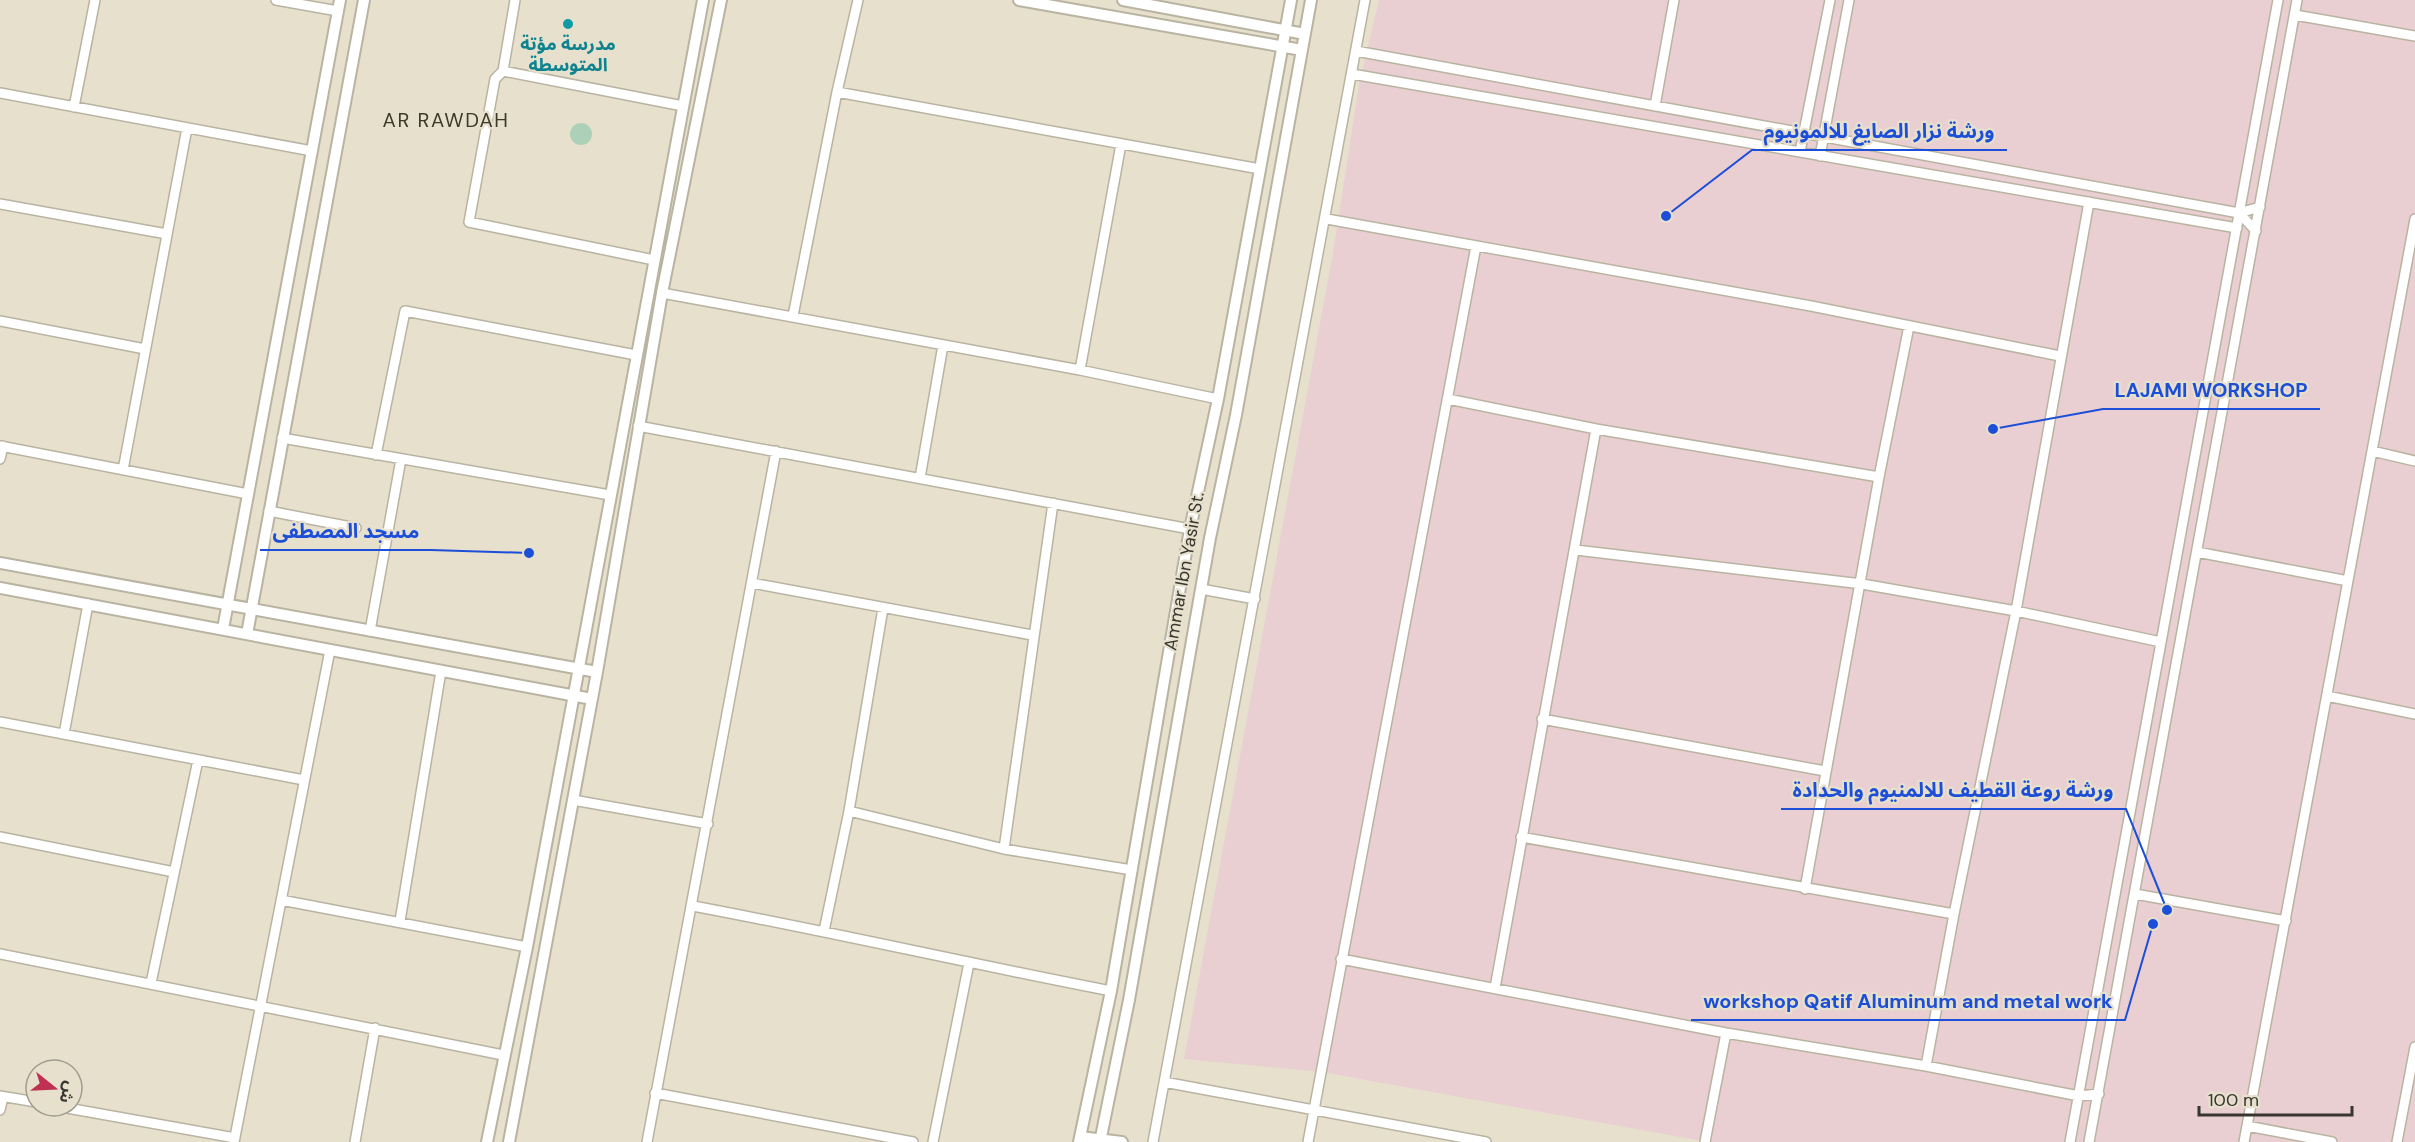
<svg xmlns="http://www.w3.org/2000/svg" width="2415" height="1142" font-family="'DM Sans','Noto Sans Arabic',sans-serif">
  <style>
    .commercial { fill: #e9cfd2 }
    .park { fill: #acd1b8 }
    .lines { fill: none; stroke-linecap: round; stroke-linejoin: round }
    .minor-casing { stroke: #b9b3a1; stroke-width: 12 }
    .tertiary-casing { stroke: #b9b3a1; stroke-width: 14 }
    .minor { stroke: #fff; stroke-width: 9 }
    .tertiary { stroke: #fff; stroke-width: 10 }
    .culture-dot { fill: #0f9aa8; stroke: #e6e0cd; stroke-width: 2 }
    .labels { text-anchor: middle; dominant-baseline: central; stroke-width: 4.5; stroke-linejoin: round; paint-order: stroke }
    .culture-label { font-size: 18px; font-weight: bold; fill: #0d838f; stroke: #e6e0cd }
    .street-label { font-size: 18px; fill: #39362f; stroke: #e6e0cd }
    .neighbourhood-label { font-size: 20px; letter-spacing: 1.5px; fill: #3e3829; stroke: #e6e0cd }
    .leader { fill: none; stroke: #1d4ed8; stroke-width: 2 }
    .callout-dot { fill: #1d4ed8; stroke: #e6e0cd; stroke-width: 2 }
    .callout-label { font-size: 20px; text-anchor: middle; font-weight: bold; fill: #1d4ed8; stroke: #e6e0cd; stroke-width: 4.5; stroke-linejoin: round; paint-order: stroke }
  </style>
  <rect width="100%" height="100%" fill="#e6e0cd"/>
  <path class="commercial" d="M1379,0H2415V1142H1708L1322,1072L1184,1059L1333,253L1359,85Z"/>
  <path class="park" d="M570 134a11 11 0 1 1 22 0a11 11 0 1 1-22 0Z"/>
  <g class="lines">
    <g class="minor-casing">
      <path id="minor" d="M276,0L338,11
        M515,0L503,71L683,106
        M2295,15L2415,36
        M1356,51L2239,213
        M503,71L495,79L469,222L654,260
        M1352,74L2237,228
        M837,92L1260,169
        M0,93L312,151
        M1655,106L1674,0
        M74,107L95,0
        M1800,152L1830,0
        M1820,156L1849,0
        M0,204L167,234
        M1327,219L1811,306L2060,356
        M2256,231L2239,213L2260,207
        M662,293L1080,370L1218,399
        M793,316L837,92L858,0
        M0,321L145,349
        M1080,370L1121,144
        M1448,399L1596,429L1879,477
        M638,426L1190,529
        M282,438L610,495
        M0,446L248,494
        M2372,451L2415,461
        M376,455L405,311L636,355
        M0,459L3,446
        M123,470L187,128
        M920,478L943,345
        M269,511L356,528
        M1576,550L1862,584L2016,611L2161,642
        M2197,552L2348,581
        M752,583L1032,635
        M1201,589L1255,599
        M370,631L401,459
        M2327,696L2415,714
        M1542,719L1825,771
        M0,722L304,780
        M64,734L88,604
        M573,800L708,824
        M849,811L1004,849L1132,870
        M0,837L174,872
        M1521,837L1954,914
        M1004,849L1053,503
        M1805,889L1879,477L1909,326
        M2135,894L2286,921
        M281,900L527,947
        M693,906C832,932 971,964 1111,991
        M400,921L441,671
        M824,931L849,811L883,608
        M0,954L503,1055
        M1341,959L1726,1033L1926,1066L2079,1096L2099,1094
        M151,983L198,760
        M1495,988L1596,429
        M1926,1066L1954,914L2016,611L2089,202
        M1164,1082L1486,1142
        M655,1093L913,1142
        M0,1096L36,1102
        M56,1106L235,1138
        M0,1110L3,1097
        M2247,1126L2332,1142
        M234,1142L330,650
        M355,1142L375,1028
        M647,1142L776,451
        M933,1142L969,963
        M1153,1142L1365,0
        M1308,1142L1476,246
        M1705,1142L1726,1033
        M2070,1142L2278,0
        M2089,1142L2297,0
        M2244,1142L2415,219
        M2397,1142L2415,1047"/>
    </g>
    <g class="tertiary-casing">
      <path id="tertiary" d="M1019,0L1302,50
        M1123,0L1305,34
        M0,563L597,672
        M0,588L592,699
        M223,629L340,0
        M247,634L364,0
        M1080,1137L1122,1142
        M487,1142L527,947L703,0
        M509,1142L597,672L662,293L721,0
        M1079,1142L1111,991L1190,529L1218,399L1291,0
        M1100,1142L1129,1000L1210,538L1236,415L1311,0"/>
    </g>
    <use href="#minor" class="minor"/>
    <use href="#tertiary" class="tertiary"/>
  </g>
  <circle class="culture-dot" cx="568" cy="24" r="6"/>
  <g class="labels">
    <g class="culture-label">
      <text x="568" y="44">مدرسة مؤتة<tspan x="568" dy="21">المتوسطة</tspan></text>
    </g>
    <g class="street-label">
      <text transform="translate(1184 571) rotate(-80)">Ammar Ibn Yasir St.</text>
    </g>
    <g class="neighbourhood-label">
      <text x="446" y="120">AR RAWDAH</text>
    </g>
  </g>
  <path class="leader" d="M1666 216L1752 150H2007M1993 429L2103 409H2320M529 553L431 550H260M2167 910L2126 809H1781M2153 924L2125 1020H1691"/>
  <g class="callout-dot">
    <circle cx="1666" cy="216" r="6"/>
    <circle cx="1993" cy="429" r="6"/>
    <circle cx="529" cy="553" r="6"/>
    <circle cx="2167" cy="910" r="6"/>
    <circle cx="2153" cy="924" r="6"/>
  </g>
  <g class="callout-label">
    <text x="1879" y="138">ورشة نزار الصايغ للالمونيوم</text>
    <text x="2211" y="397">LAJAMI WORKSHOP</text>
    <text x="346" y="538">مسجد المصطفى</text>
    <text x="1953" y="797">ورشة روعة القطيف للالمنيوم والحدادة</text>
    <text x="1908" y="1008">workshop Qatif Aluminum and metal work</text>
  </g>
  <g transform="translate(54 1088) rotate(108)"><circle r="28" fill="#e6e0cd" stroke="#a19c8e" stroke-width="1.5"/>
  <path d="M0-4.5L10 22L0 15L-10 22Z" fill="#c03053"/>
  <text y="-9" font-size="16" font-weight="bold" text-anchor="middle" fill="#39362f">ش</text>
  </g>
  <path d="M2199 1106v9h153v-9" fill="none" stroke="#39362f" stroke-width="3"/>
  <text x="2208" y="1106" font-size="18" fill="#39362f" stroke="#e6e0cd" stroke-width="4.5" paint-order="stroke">100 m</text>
</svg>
